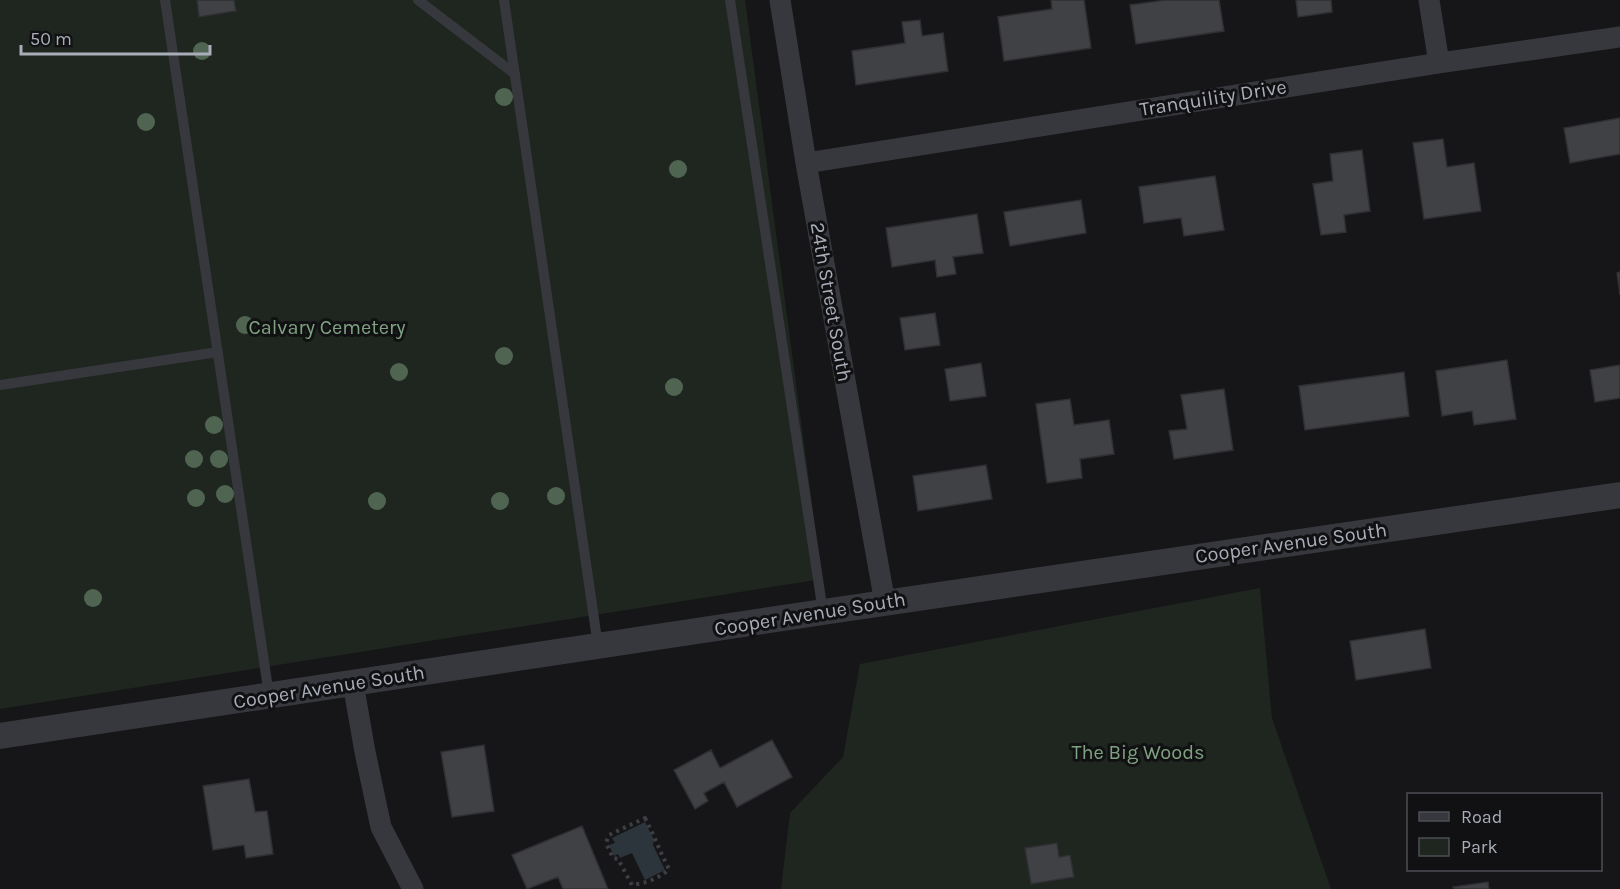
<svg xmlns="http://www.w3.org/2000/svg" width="1620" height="889" font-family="Karla,sans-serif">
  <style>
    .green { fill: #1e261f }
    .water { fill: #2c353c }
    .building { fill: #404145; stroke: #303034; stroke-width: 1.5 }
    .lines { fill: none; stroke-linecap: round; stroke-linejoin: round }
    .path { stroke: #3d3f44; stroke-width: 4; stroke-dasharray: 3 4.5; stroke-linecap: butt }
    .service { stroke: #37383d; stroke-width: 10 }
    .minor { stroke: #37383d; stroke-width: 21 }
    .tertiary { stroke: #37383d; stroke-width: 26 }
    .tree { fill: #506452 }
    .labels { text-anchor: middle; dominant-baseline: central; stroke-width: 6; stroke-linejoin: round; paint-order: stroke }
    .street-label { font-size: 20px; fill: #a8adb8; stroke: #111113 }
    .park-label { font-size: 20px; fill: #7fa381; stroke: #111113 }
  </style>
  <rect width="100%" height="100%" fill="#161618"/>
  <path class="green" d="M0,0H745L822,579L0,709Z
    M1260,588L1272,718L1331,889H781L790,813L843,757L860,664Z"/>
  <path class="water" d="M645,822L654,840L653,845L665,870L645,880L632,853L620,858L618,854L614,856L609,845L615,843L612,838Z"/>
  <path class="building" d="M197,0H234L236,11L199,17Z
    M1051,0H1084L1091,48L1004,61L998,17L1052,9Z
    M1166,0H1219L1224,31L1136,44L1130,5Z
    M1296,0H1331L1332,12L1298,17Z
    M920,20L922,36L943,33L948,71L856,85L852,51L905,43L902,22Z
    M1620,118V154L1570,163L1564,128Z
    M1443,139L1447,167L1474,163L1481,211L1424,219L1413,143Z
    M1362,150L1370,211L1344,215L1346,232L1321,235L1313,184L1333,181L1330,154Z
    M1215,176L1224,230L1184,236L1181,218L1144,223L1139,187Z
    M1081,200L1086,233L1010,246L1004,212Z
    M977,214L983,253L953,257L956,274L937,277L935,260L892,267L886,228Z
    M1620,272V295L1617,273Z
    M935,313L940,345L905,350L900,318Z
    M1507,360L1516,419L1474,425L1472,411L1442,416L1436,371Z
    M981,363L986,396L950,401L945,369Z
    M1620,365V398L1595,402L1590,370Z
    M1404,372L1409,416L1305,430L1299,386Z
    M1224,389L1233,450L1174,459L1169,431L1187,429L1181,395Z
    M1070,399L1074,425L1109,420L1114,454L1080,459L1082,478L1047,483L1036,404Z
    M986,465L992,499L918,511L913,476Z
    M1425,629L1431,668L1356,680L1350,641Z
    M772,740L792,777L737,807L724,782L704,793L708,801L695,809L674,770L711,750L720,768Z
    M484,745L494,811L452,817L441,752Z
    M249,779L255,812L267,811L273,854L246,858L244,845L213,850L203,786Z
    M582,826L608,889H563L558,877L527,889L512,855Z
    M1057,843L1059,857L1070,855L1074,877L1031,884L1025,848Z
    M1488,882L1489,889H1454L1453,887Z"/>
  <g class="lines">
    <path class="path" d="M645,818C654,835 660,852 669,869C659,879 645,883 632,885L618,859L613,858L606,843L609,835Z"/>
    <path class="service" d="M165,0L269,695
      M418,0L515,74
      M504,0L598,646
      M730,0L823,612
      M0,385L218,352"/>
    <path class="minor" d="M780,0L806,163L885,603
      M1429,0L1439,63
      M806,163L1439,63L1620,37
      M353,683L365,752L381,827L413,889"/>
    <path class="tertiary" d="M0,736L823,612L1620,495"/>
  </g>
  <g class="tree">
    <circle cx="202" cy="51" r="9"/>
    <circle cx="504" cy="97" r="9"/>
    <circle cx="146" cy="122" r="9"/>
    <circle cx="678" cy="169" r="9"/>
    <circle cx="245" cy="325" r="9"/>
    <circle cx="504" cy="356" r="9"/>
    <circle cx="399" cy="372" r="9"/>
    <circle cx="674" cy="387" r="9"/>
    <circle cx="214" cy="425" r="9"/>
    <circle cx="194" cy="459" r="9"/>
    <circle cx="219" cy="459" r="9"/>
    <circle cx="225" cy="494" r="9"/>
    <circle cx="556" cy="496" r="9"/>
    <circle cx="196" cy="498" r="9"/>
    <circle cx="377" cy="501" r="9"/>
    <circle cx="500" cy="501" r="9"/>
    <circle cx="93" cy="598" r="9"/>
  </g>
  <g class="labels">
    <g class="street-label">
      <text transform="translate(1213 98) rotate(-9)">Tranquility Drive</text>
      <text transform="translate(831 302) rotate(80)">24th Street South</text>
      <text transform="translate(1291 543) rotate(-8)">Cooper Avenue South</text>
      <text transform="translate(810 614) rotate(-9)">Cooper Avenue South</text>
      <text transform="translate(329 687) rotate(-9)">Cooper Avenue South</text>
    </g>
    <g class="park-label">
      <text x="327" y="327">Calvary Cemetery</text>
      <text x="1138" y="752">The Big Woods</text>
    </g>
  </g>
  <rect x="1407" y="793" width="195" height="78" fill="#111113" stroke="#4d4f55" stroke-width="1.5"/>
  <rect x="1419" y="812" width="30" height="9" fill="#37383d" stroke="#4d4f55" stroke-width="1.5"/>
  <text x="1461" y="823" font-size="18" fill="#a8adb8">Road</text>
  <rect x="1419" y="838" width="30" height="18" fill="#1e261f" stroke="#4d4f55" stroke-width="1.5"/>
  <text x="1461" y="853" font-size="18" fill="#a8adb8">Park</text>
  <path d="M21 45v9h189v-9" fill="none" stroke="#a8adb8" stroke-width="3"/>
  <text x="30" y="45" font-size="18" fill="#a8adb8" stroke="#111113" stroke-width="4.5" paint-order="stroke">50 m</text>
</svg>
